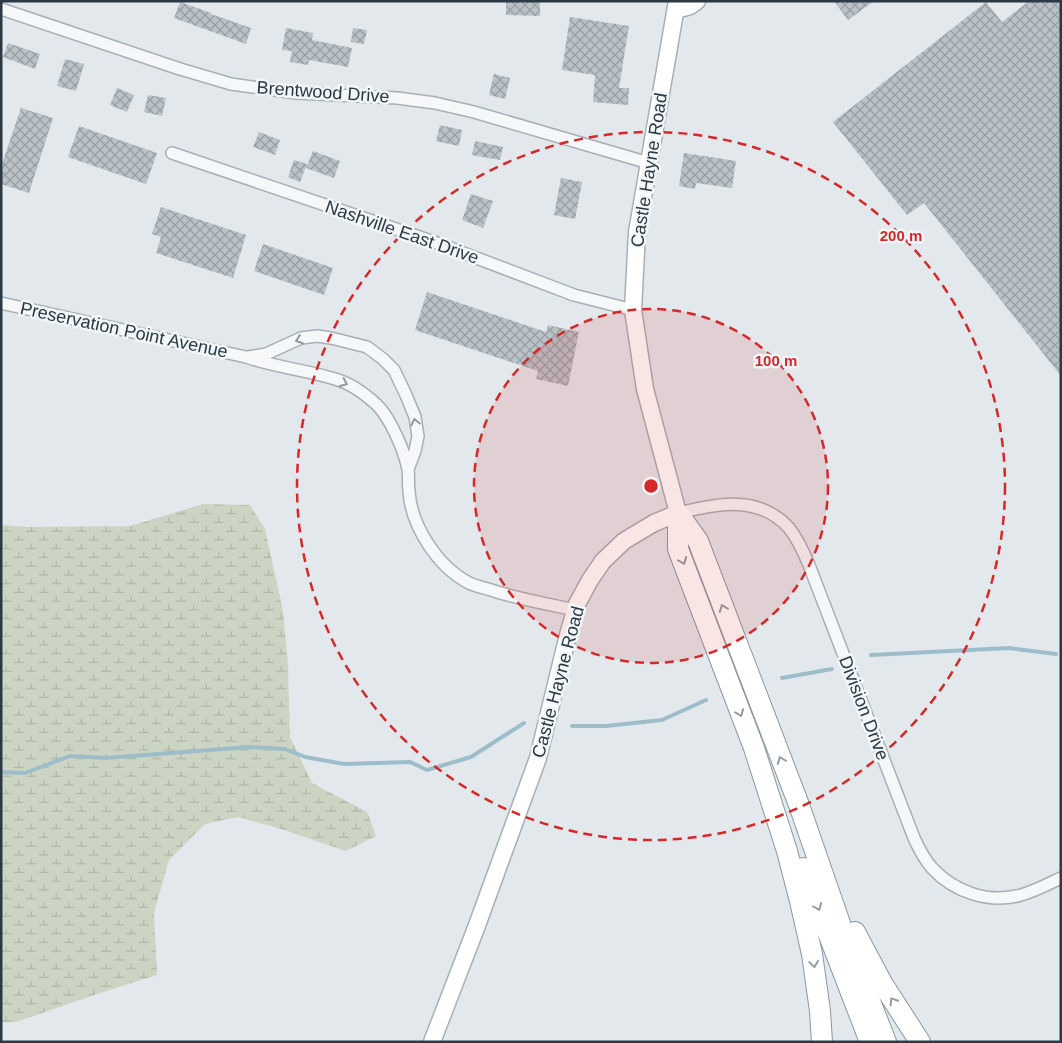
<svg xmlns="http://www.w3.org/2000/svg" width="1062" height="1043" font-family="Helvetica,sans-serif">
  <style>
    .wetland { fill: url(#wetland-marsh) }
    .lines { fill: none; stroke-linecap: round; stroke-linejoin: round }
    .stream { stroke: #9ebdcb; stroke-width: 4 }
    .building { fill: url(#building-cross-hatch) }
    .street-casing { stroke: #a7b0b5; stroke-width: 14 }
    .secondary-casing { stroke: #a7b0b5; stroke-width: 19 }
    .highway-casing { stroke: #8a98a2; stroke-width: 22 }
    .street { stroke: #f5f7f9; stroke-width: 11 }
    .secondary { stroke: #fff; stroke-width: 16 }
    .highway { stroke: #fff; stroke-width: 20 }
    .oneway { stroke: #90989e }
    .oneway2 { stroke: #949ca1 }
    .ring { fill: none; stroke: #d62828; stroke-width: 2.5; stroke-dasharray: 9 6 }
    .labels { text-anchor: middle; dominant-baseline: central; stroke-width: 5; stroke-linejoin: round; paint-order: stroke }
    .street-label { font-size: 18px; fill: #2a3943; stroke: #f2f6f8 }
    .centre { fill: #d62828; stroke: #f2f6f8; stroke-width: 2.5 }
    .ring-label { font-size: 15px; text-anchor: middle; font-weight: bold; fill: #d62828; stroke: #f2f6f8; stroke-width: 5; stroke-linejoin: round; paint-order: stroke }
  </style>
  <defs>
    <pattern id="wetland-marsh" width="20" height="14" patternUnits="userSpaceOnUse" patternTransform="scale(1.25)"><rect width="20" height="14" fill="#ccd5c3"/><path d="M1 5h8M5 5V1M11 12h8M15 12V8" fill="none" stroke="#afb8a9"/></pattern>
    <pattern id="building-cross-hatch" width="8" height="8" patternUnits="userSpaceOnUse" patternTransform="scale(1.25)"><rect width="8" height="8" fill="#bac2c8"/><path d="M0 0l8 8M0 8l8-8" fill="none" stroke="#979fa4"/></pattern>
  </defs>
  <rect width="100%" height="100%" fill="#e2e8eb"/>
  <path class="wetland" d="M203,504L250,505L265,529L283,611L288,665L290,737L312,783L367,812L376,836L346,851L278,828L238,817L205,824L169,860L154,913L157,975L97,994L16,1022H1V525L28,527L130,526Z"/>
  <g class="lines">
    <path class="stream" d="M871,655L1009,648L1056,654
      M782,678L832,669
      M572,726H606L662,720L706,700
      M1,772L25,773L70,756L106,758L249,747L285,749L305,757L344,764L410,762L427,770L471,757L524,723"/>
  </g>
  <path class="building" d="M506,1H540V16L506,15Z
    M834,1H874L848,20Z
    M1029,1H1061V376L924,203L907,215L833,122L986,2L1002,22Z
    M180,2L211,13V14L251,28L246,44L174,18Z
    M570,17L629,26L619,88H629L628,105L593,102L595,75L562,70Z
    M286,28L313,33L312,40L352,48L348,67L309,60L308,65L290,62L292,51L282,50Z
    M353,28L367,30L364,44L351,42Z
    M8,43L40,54L35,69L3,57Z
    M65,59L84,64L76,91L57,86Z
    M494,74L510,78L505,99L489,95Z
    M117,88L134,95L127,112L110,105Z
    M148,95L166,98L162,116L144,112Z
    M21,108L53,118L29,193L1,184V167Z
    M440,125L462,130L459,146L436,141Z
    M79,126L157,153L146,184L68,157Z
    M259,132L280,140L275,155L253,147Z
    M475,141L503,147L500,160L472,155Z
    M313,151L340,161L334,178L306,168Z
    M684,153L736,161L732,188L696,183L695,189L679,186Z
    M294,160L307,164L300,182L288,177Z
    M561,178L582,182L575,219L554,215Z
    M471,194L493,201L483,228L462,220Z
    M161,207L246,235L233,278L156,253L161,237L152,234Z
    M263,244L333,268L324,295L254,271Z
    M427,292L546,332L548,325L579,332L568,386L536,379L538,371L415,330Z"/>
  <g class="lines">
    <g class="street-casing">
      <path id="street" d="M1,9L180,69L231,84L296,93L397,98L435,103L474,112L649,163
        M172,153L437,243L574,295L633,310
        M1,303L246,357C275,367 305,370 335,379C350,383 365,394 376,404C390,417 404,450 408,469C409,476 408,484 409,491C411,526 438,567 469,583C475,586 484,588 491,590C518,599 547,604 576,610
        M248,357L266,354L301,338L317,336L331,338L367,347L383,359L394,370L406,395L415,417L418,436L415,451L408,469
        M678,513C718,504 758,494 789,528C798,539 804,553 809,565L914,838C919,849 924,859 932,868C954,892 989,904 1021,895C1035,891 1048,884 1061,878"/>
    </g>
    <g class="secondary-casing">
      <path id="secondary" d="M676,10L690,6L697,1
        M432,1042L476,928L538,758L568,635L577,604L590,580L603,561L624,541L654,523L678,513L645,389L633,310L637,232L677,1"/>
    </g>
    <g class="highway-casing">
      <path id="highway" d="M678,513L698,541L799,805L843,932L886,1042
        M678,513V549L754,748L787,851L800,901L812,954L820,1011L822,1042
        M803,868L870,1042
        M855,932L882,983L920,1042"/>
    </g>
    <use href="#street" class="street"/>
    <use href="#secondary" class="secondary"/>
    <use href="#highway" class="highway"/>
  </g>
  <defs><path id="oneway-chevron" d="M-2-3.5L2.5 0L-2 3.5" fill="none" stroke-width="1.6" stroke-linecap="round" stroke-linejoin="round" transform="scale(1.25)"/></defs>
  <g class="oneway">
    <use href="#oneway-chevron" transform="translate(299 340) rotate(160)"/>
    <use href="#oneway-chevron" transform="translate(344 383) rotate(25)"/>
    <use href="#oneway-chevron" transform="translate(415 422) rotate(-102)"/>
  </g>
  <g class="oneway2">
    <use href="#oneway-chevron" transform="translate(683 561) rotate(69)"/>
    <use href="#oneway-chevron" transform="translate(723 608) rotate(-111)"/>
    <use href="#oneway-chevron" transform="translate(740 713) rotate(69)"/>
    <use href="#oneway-chevron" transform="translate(781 760) rotate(-111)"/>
    <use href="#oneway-chevron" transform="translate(818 907) rotate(69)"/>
    <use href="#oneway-chevron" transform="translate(814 964) rotate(82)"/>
    <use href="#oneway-chevron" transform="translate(893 1001) rotate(-122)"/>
  </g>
  <circle cx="651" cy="486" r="177" fill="#d62828" fill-opacity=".12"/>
  <g class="ring">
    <circle cx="651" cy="486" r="177"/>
    <circle cx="651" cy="486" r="354"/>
  </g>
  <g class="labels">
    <g class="street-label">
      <text transform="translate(323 92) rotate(4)">Brentwood Drive</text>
      <text transform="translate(649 170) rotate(-81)">Castle Hayne Road</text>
      <text transform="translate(402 232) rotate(19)">Nashville East Drive</text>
      <text transform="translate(124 330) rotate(12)">Preservation Point Avenue</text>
      <text transform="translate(558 682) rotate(-75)">Castle Hayne Road</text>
      <text transform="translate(864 708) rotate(69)">Division Drive</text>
    </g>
  </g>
  <circle cx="651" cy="486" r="8" class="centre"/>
  <g class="ring-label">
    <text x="901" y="241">200 m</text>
    <text x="776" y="366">100 m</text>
  </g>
  <rect width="1062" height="1043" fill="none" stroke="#2a3943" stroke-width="5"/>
</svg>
